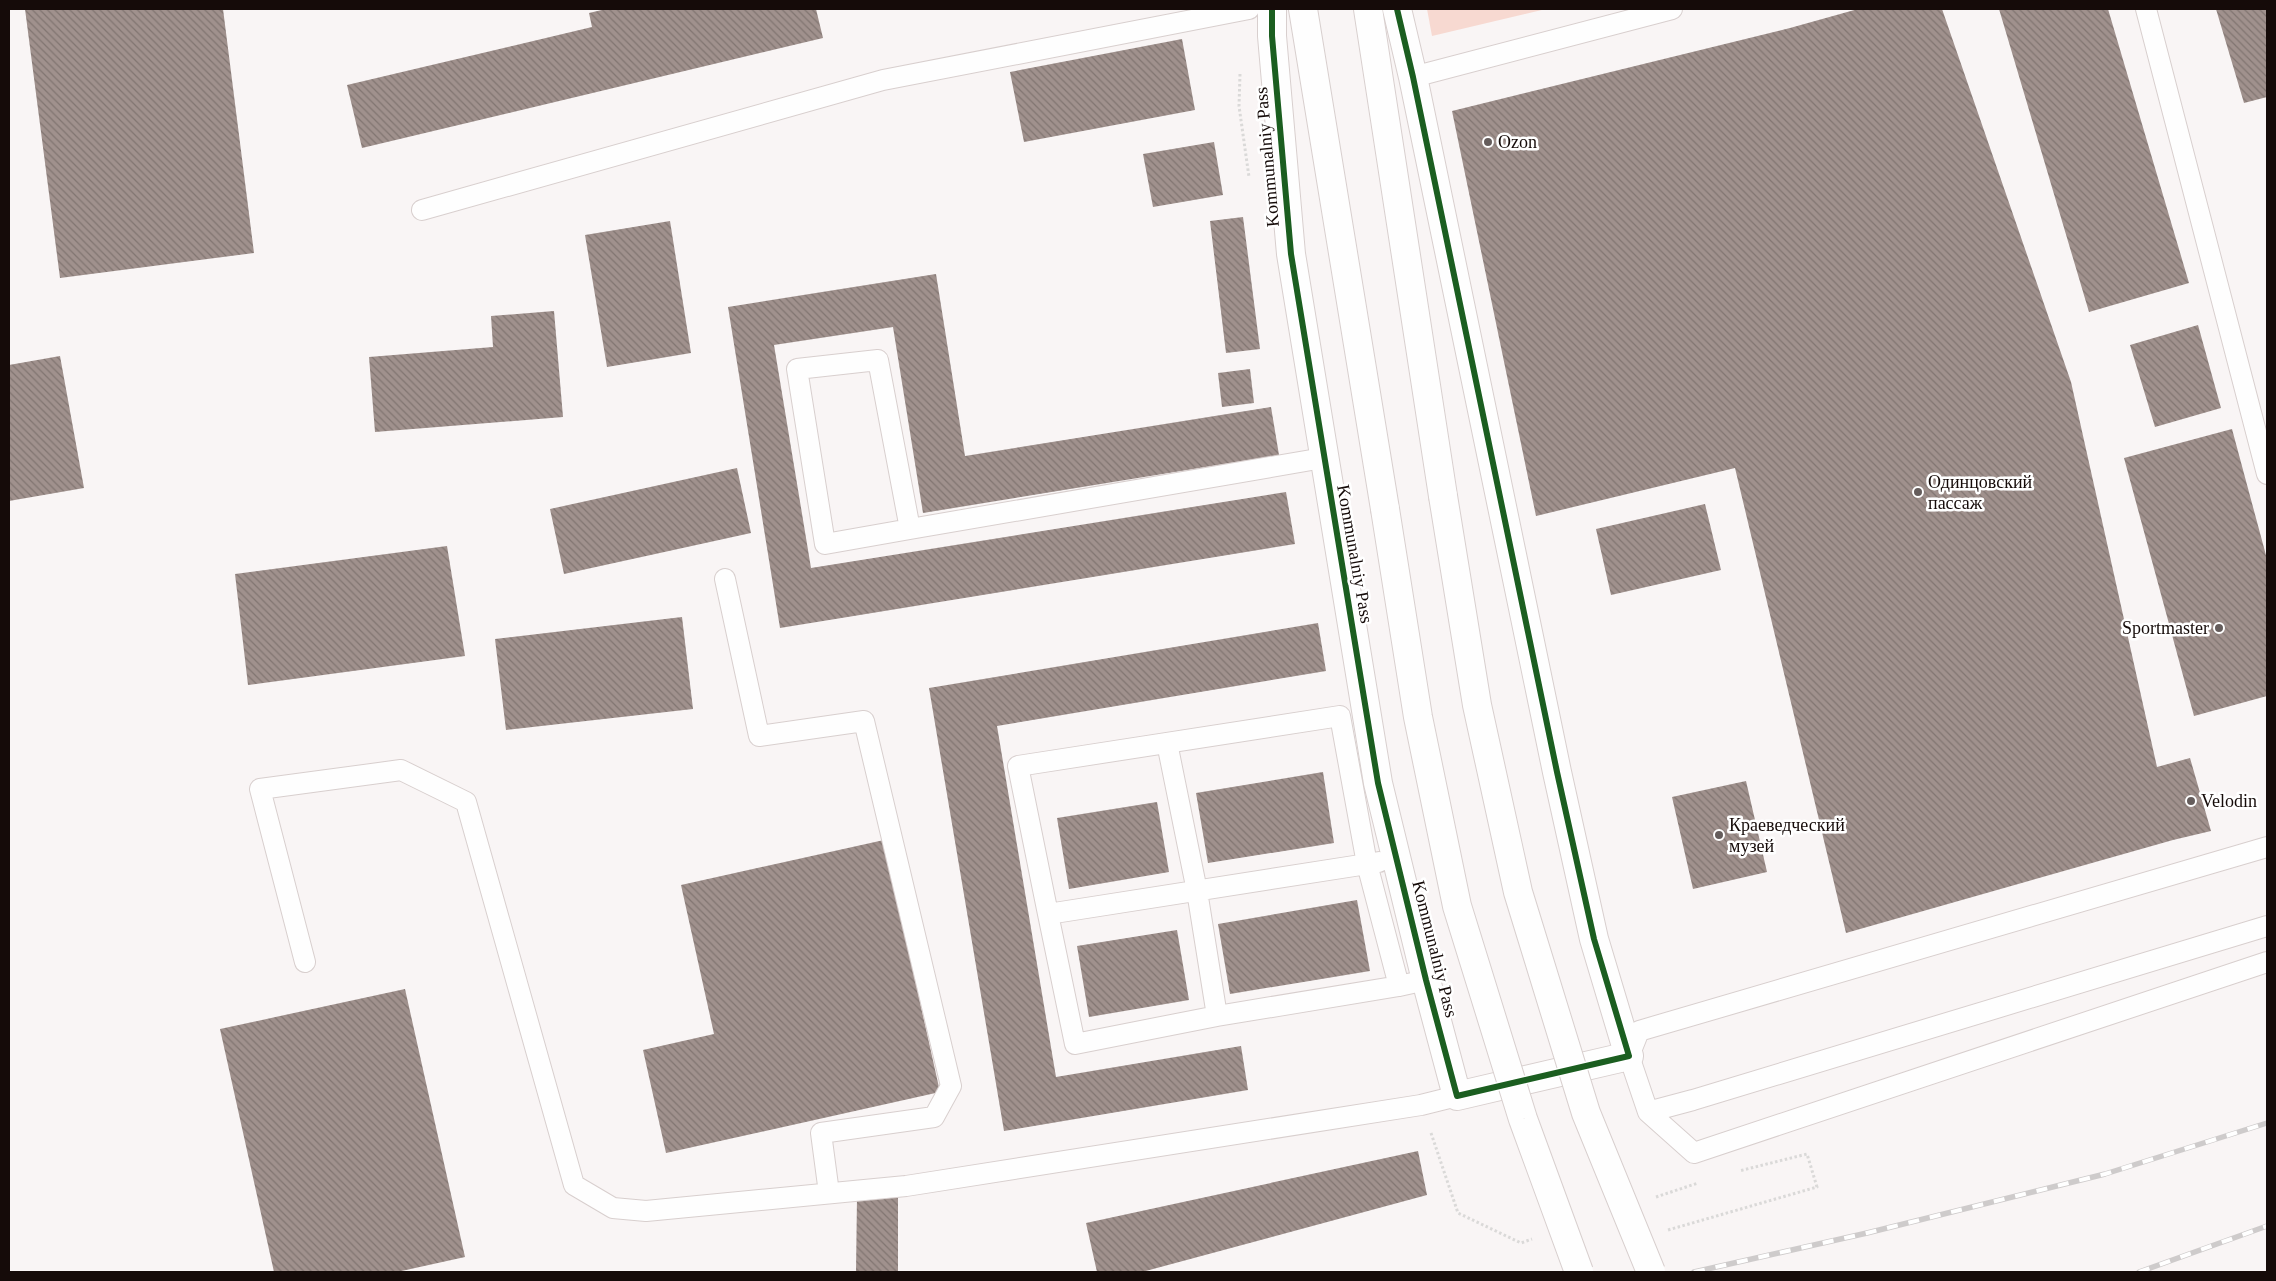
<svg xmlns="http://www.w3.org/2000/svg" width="2276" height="1281" font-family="Georgia,serif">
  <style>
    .park { fill: #f7d9d1 }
    .building { fill: url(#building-back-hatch) }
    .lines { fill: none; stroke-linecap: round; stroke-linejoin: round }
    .lane-casing { stroke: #d8cfce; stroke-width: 22 }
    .street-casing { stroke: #d8cfce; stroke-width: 30 }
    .secondary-casing { stroke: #d8cfce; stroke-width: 30 }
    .path { stroke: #dad9d8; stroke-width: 3; stroke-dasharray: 2.5 2.5; stroke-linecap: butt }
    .lane { stroke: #fefefe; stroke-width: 20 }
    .street { stroke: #fefefe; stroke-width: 28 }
    .secondary { stroke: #fefefe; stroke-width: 28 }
    .rail-casing { stroke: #cecbcb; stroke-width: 5.5 }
    .rail { stroke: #fff; stroke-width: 4; stroke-dasharray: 11; stroke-linecap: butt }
    .secondary-bridge-casing { stroke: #d8cfce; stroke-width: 30; stroke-linecap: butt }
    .secondary-bridge { stroke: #fefefe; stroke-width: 28 }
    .cycleway-casing { stroke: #fff; stroke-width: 9 }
    .cycleway { stroke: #1b5e20; stroke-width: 6 }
    .poi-dot { fill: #655d5c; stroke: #fff; stroke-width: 2 }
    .labels { text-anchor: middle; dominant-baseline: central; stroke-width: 5; stroke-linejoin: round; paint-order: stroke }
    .poi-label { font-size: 18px; fill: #150b09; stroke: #fff; text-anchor: start }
    .street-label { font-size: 18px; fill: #150b09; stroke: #fff }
  </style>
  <defs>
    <pattern id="building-back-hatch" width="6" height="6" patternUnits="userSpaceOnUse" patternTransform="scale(1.25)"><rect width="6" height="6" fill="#a0918d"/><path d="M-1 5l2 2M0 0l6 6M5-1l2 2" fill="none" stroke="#817571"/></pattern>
  </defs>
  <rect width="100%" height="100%" fill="#f9f5f5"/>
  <path class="park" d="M1427,9H1546L1432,36Z"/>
  <path class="building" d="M25,9H223L254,253L60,278Z
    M606,9H816L823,38L362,148L347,85L592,27L589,13Z
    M1858,9H1942L2071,382L2157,767L2190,758L2211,831L2173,840L1846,933L1735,468L1536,516L1452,111L1790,28Z
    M1999,9H2108L2189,283L2089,312Z
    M2216,9H2267V97L2244,103Z
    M1182,39L1195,110L1024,142L1010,72Z
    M1214,142L1223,195L1153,207L1143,154Z
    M1243,217L1260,349L1226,353L1210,221Z
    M670,221L691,353L607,367L585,235Z
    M936,274L965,456L1271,407L1279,455L923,513L893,327L774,345L811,568L1286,492L1295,544L780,628L728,307Z
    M554,311L563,417L375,432L369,357L493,347L491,316Z
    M2198,325L2221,408L2155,427L2130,345Z
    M60,356L84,488L9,501V365Z
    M1250,369L1254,403L1222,407L1218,373Z
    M2232,429L2267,559V696L2194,716L2124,458Z
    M737,468L751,533L564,574L550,509Z
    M1705,504L1721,570L1611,595L1596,529Z
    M447,546L465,656L248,685L235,574Z
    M682,617L693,709L506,730L495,639Z
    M1318,623L1326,671L997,726L1056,1077L1241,1046L1248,1090L1004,1131L929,688Z
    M1323,772L1334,843L1208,863L1196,793Z
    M1746,781L1767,872L1693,889L1672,797Z
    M1157,802L1169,872L1069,889L1057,818Z
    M884,840L940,1092L666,1153L643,1050L714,1034L681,885Z
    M1357,900L1370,971L1230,994L1218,924Z
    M1177,930L1189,1000L1089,1017L1077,946Z
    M405,989L465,1257L397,1272H274L220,1029Z
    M1418,1151L1427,1195L1142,1272H1097L1086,1223Z
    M857,1197L898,1198V1272H856Z"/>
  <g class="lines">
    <g class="lane-casing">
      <path id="lane" d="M2146,9L2267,474
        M1413,77L1672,9
        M422,210L883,80L1249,9
        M910,529L825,544L797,369L878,360L910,529L1323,458
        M725,579L759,736L864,721L951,1086L934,1117L821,1133L829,1193
        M1167,743L1197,891L1217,1016
        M2267,847L1639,1031L1629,1056L1648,1112L1694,1153L2267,962
        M1379,862L1367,864L1399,986
        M1048,914L1018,766L1340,716L1367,864L1048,914L1075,1044L1217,1016L1399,986L1426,980
        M305,962L260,789L401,770L466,802L574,1185L613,1208L646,1211L906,1186L1421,1105L1457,1096
        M1648,1112L1693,1100L2267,926"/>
    </g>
    <g class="street-casing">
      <path id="street" d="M1272,9V36L1291,254L1378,783L1426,980L1457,1096L1629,1056L1594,939L1557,772L1413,77L1397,9"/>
    </g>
    <g class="secondary-casing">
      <path id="secondary" d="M1303,9L1385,509
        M1368,9L1443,496"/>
    </g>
    <path class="path" d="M1240,74L1239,106L1249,177
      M1431,1133L1458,1213L1521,1243L1532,1239
      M1656,1197L1698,1183
      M1668,1230L1817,1187L1807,1154L1739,1171"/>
    <use href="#lane" class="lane"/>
    <use href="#street" class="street"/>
    <use href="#secondary" class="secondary"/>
    <g class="rail-casing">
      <path id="rail" d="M1694,1272L1867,1233L2105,1174L2267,1123
        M2139,1272L2267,1226"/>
    </g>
    <use href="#rail" class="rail"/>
    <g class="secondary-bridge-casing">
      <path id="secondary-bridge" d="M1443,496L1477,705L1518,892L1586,1113L1651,1272
        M1385,509L1418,717L1457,906L1523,1119L1579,1272"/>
    </g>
    <use href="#secondary-bridge" class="secondary-bridge"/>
    <g class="cycleway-casing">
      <path id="cycleway" d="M1272,9V36L1291,254L1378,783L1426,980L1457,1096L1629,1056L1594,939L1557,772L1413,77L1397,9"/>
    </g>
    <use href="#cycleway" class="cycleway"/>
  </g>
  <g class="poi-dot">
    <circle cx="1488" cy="142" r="5"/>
    <circle cx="1918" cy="492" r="5"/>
    <circle cx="2219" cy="628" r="5"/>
    <circle cx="2191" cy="801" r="5"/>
    <circle cx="1719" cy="835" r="5"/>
  </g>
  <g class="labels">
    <g class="poi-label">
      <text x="1498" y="142">Ozon</text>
      <text x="1928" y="482">Одинцовский<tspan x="1928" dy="21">пассаж</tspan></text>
      <text x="2209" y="628" text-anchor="end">Sportmaster</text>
      <text x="2201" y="801">Velodin</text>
      <text x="1729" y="825">Краеведческий<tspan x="1729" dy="21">музей</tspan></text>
    </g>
    <g class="street-label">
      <text transform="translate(1267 157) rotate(-95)">Kommunalniy Pass</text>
      <text transform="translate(1355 554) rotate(80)">Kommunalniy Pass</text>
      <text transform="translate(1435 949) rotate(76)">Kommunalniy Pass</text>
    </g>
  </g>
  <rect width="2276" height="1281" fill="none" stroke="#150b09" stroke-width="20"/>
</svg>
